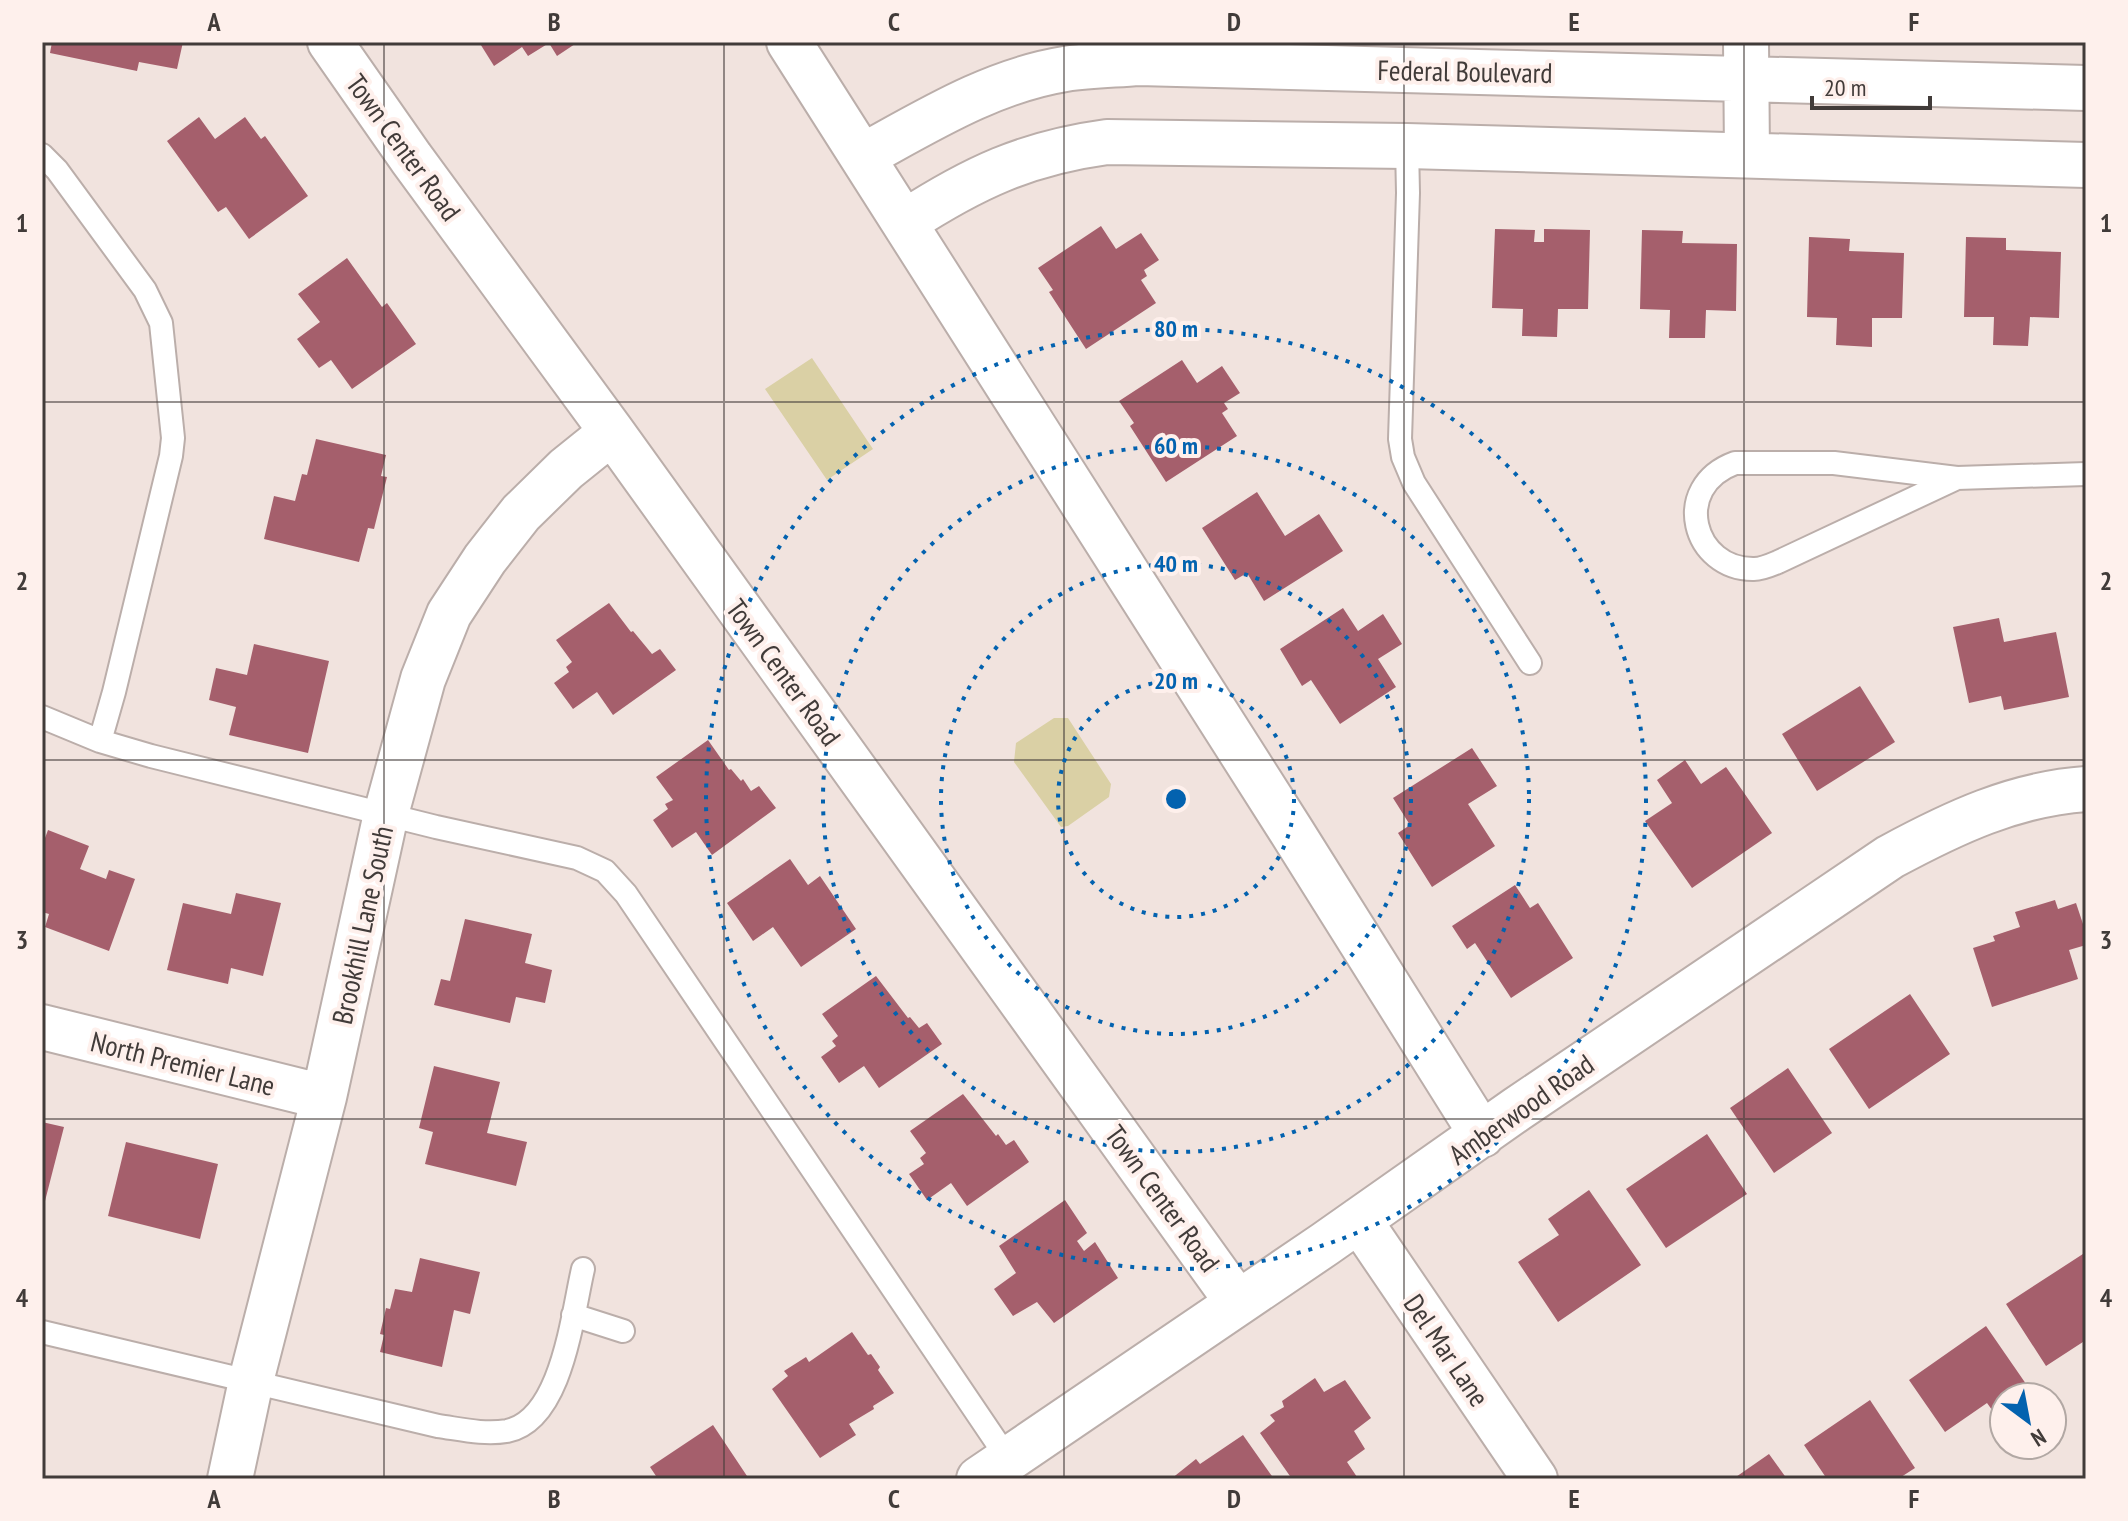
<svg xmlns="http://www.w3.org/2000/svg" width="2128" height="1521" font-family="'PT Sans Narrow',sans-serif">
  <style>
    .green { fill: #dad0a5 }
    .building { fill: #a55f6c }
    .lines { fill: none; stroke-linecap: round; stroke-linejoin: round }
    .lane-casing { stroke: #bbaeaa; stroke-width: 26 }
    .street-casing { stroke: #bbaeaa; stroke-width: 48 }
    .lane { stroke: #fff; stroke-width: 22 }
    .street { stroke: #fff; stroke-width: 44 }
    .grid { fill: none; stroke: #413b39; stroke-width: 2; stroke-opacity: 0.55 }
    .ring { fill: none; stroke: #0362af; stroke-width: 4; stroke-dasharray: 4 8 }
    .labels { text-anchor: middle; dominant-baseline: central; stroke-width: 8; stroke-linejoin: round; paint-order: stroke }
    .street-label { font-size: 28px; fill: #413b39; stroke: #fef0ec }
    .centre { fill: #0362af; stroke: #fef0ec; stroke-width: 4 }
    .ring-label { font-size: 24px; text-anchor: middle; font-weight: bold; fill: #0362af; stroke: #fef0ec; stroke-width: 8; stroke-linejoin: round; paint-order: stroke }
    .neatline { fill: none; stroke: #413b39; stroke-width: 3 }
    .grid-label { font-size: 26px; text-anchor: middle; font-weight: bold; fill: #413b39 }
  </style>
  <rect width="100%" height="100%" fill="#f1e3de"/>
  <path class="green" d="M812,358L873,449L827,480L765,389Z
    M1054,718H1068L1111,784L1109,797L1068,826L1061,827L1014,762L1016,743Z"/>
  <path class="building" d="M52,42H183L177,69L139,62L137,71L50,53Z
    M479,42H578L557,56L549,43L528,56L522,47L494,66Z
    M199,117L215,139L245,117L261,139L265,136L308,196L249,239L226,207L218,212L167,141Z
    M1101,226L1116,249L1141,233L1159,260L1144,270L1147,276L1141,280L1156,303L1086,349L1049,292L1053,290L1038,268Z
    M1495,229L1535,230L1534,242H1544V229L1590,230L1588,309H1558L1557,337L1522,336L1523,309L1492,308Z
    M1642,230L1683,231L1682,243L1737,244L1736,311L1706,310L1705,338H1669L1670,310L1640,309Z
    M1809,237L1850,239L1849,251L1904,253L1902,318H1872V347L1836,345L1837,318L1807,317Z
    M1966,237L2006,238V250L2061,252L2059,318L2030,317L2028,346L1993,345L1994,317H1964Z
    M347,258L382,307L387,303L416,344L352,389L331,360L319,368L297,339L320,322L298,294Z
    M1182,360L1197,383L1222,366L1240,393L1224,403L1228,409L1222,413L1237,436L1166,482L1130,426L1134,423L1119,401Z
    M316,439L386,455L381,476L387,477L374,529L368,528L359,562L264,539L274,496L295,501L302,474L307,475Z
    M1257,492L1285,536L1319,514L1343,551L1264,601L1247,573L1235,580L1202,528Z
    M609,603L631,632L633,631L652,654L660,649L676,670L613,715L597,692L573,709L554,683L569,672L566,667L572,662L556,640Z
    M1343,608L1358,631L1383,614L1402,644L1378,659L1396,687L1340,724L1311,680L1302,686L1280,649Z
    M1999,618L2004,642L2056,632L2069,697L2004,710L2001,696L1969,703L1953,627Z
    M254,644L329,661L308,753L229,735L236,707L209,700L216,668L247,675Z
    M1860,686L1895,742L1817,791L1782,734Z
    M708,740L729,770L731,769L741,781L743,779L751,791L759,786L776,808L712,855L696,832L672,848L653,820L668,809L665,804L673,800L656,777Z
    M1472,748L1497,786L1468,804L1495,846L1432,887L1398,833L1410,825L1393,798Z
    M1685,760L1701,784L1726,767L1772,833L1692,888L1645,821L1672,803L1657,780Z
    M48,830L89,846L80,869L106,879L109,870L135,879L109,951L45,927L49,914L42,912V846Z
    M790,859L808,885L820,876L856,929L801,967L773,927L753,941L727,903Z
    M1515,885L1530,908L1538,903L1573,958L1511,998L1475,943L1467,949L1452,926Z
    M236,893L281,903L263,976L231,968L228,984L167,970L183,903L231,914Z
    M2055,900L2058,909L2076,903L2086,933V945L2069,950L2078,979L1992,1007L1973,948L1995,941L1993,936L2020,927L2015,912Z
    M465,919L532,934L525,963L552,970L545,1003L516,997L510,1023L434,1005L441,979L450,981Z
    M876,976L908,1018L910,1017L919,1028L927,1023L942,1044L879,1088L864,1066L839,1083L821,1057L836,1046L832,1041L838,1036L822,1014Z
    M1910,994L1950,1054L1869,1109L1829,1049Z
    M434,1066L500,1082L487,1133L527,1142L516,1186L425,1164L433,1132L419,1128Z
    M1788,1068L1832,1133L1774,1173L1730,1108Z
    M963,1094L996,1136L998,1134L1006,1145L1014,1140L1029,1162L967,1206L951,1183L927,1200L909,1174L924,1164L920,1158L926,1153L910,1131Z
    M42,1122L64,1127L45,1201L42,1200Z
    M1707,1134L1747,1194L1666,1248L1626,1189Z
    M126,1142L218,1164L200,1239L108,1216Z
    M1589,1190L1641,1265L1558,1322L1518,1262L1559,1235L1548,1219Z
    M1065,1200L1087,1233L1077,1241L1084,1251L1095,1242L1118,1278L1054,1323L1037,1302L1013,1316L994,1289L1016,1273L999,1246Z
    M2086,1252V1340L2046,1366L2006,1304Z
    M420,1258L480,1272L470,1314L454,1310L442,1367L380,1352L384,1335L380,1334L386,1308L390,1309L395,1289L412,1292Z
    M1986,1326L2035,1397H2004V1419L2000,1421L1987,1403L1945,1432L1909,1380Z
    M852,1332L868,1355L871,1354L880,1367L878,1370L894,1393L873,1406L874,1409L849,1424L856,1435L820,1458L772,1389L788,1376L784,1371L806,1357L809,1362Z
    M1315,1378L1324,1392L1345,1380L1371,1418L1354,1431L1365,1449L1347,1462L1357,1477L1353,1479H1292L1260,1433L1275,1421L1270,1415L1284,1407L1282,1401Z
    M1870,1400L1915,1468L1898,1479H1827L1804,1445Z
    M713,1425L749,1479H658L650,1467Z
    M1243,1435L1274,1479H1171L1196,1459L1200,1464Z
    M1769,1454L1787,1479H1733Z"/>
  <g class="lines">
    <g class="lane-casing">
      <path id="lane" d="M1407,146L1408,193L1400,439L1403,457L1414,483L1530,663
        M42,155L57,170L145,290L161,323L173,438L171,456L114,692L100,741
        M1957,478L1778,562C1771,565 1762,569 1754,569C1693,570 1670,487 1735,463H1834L1957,478L2086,474
        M42,717L100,741L151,756L436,827L577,858L605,871L626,894L1008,1459
        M573,1315L623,1331
        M42,1332L438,1426C460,1429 484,1435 507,1431C562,1420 572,1316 583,1269"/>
    </g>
    <g class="street-casing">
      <path id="street" d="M330,42L411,158L612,432L1238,1303
        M789,42L1290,829L1482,1135
        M1746,42L1747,155
        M863,156C927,121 991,81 1065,69C1089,65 1114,65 1139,63L2086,88
        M905,222C973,178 1026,153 1107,142L1407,146L2086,165
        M42,1027L324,1097
        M1359,1220L1535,1479
        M230,1479L251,1381L324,1097L386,814L423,679L449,614L485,559L521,513L566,469L612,432
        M979,1479L1325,1244L1517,1109L1890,857C1953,823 2014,794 2086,789"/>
    </g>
    <use href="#lane" class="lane"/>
    <use href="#street" class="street"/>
  </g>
  <path class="grid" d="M384,42V1479M724,42V1479M1064,42V1479M1404,42V1479M1744,42V1479M42,402H2086M42,760H2086M42,1119H2086"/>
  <g class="ring">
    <circle cx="1176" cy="799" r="118"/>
    <circle cx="1176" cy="799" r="235"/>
    <circle cx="1176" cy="799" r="353"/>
    <circle cx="1176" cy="799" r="470"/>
  </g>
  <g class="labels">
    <g class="street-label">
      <text transform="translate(1465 71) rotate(1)">Federal Boulevard</text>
      <text transform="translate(404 147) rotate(54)">Town Center Road</text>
      <text transform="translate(784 672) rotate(54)">Town Center Road</text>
      <text transform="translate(362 925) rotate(-78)">Brookhill Lane South</text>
      <text transform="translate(183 1063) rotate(14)">North Premier Lane</text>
      <text transform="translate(1521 1109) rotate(-35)">Amberwood Road</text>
      <text transform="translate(1163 1198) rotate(54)">Town Center Road</text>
      <text transform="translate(1447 1350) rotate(56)">Del Mar Lane</text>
    </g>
  </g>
  <circle cx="1176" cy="799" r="12" class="centre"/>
  <g class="ring-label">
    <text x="1176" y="337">80 m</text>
    <text x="1176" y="454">60 m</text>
    <text x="1176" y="572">40 m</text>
    <text x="1176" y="689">20 m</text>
  </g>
  <rect width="2128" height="1521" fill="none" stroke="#fef0ec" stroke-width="88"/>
  <g transform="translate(2028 1421) rotate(148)"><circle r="38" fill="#fef0ec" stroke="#b2a8a4" stroke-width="2"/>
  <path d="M0-6L14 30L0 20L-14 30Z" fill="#0362af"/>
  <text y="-12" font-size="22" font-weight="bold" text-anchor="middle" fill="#413b39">N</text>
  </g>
  <path d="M1812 96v12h118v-12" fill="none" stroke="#413b39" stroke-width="4"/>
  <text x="1824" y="96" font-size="24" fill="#413b39" stroke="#fef0ec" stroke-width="6" paint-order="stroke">20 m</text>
  <rect x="44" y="44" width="2040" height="1433" class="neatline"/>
  <g class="grid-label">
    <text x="214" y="31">A</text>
    <text x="554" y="31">B</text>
    <text x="894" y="31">C</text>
    <text x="1234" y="31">D</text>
    <text x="1574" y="31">E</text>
    <text x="1914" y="31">F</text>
    <text x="22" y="232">1</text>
    <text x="2106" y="232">1</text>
    <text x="22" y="590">2</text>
    <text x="2106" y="590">2</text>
    <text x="22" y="949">3</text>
    <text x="2106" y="949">3</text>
    <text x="22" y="1307">4</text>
    <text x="2106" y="1307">4</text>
    <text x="214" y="1508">A</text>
    <text x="554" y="1508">B</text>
    <text x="894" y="1508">C</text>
    <text x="1234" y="1508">D</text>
    <text x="1574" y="1508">E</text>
    <text x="1914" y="1508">F</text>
  </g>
</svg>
